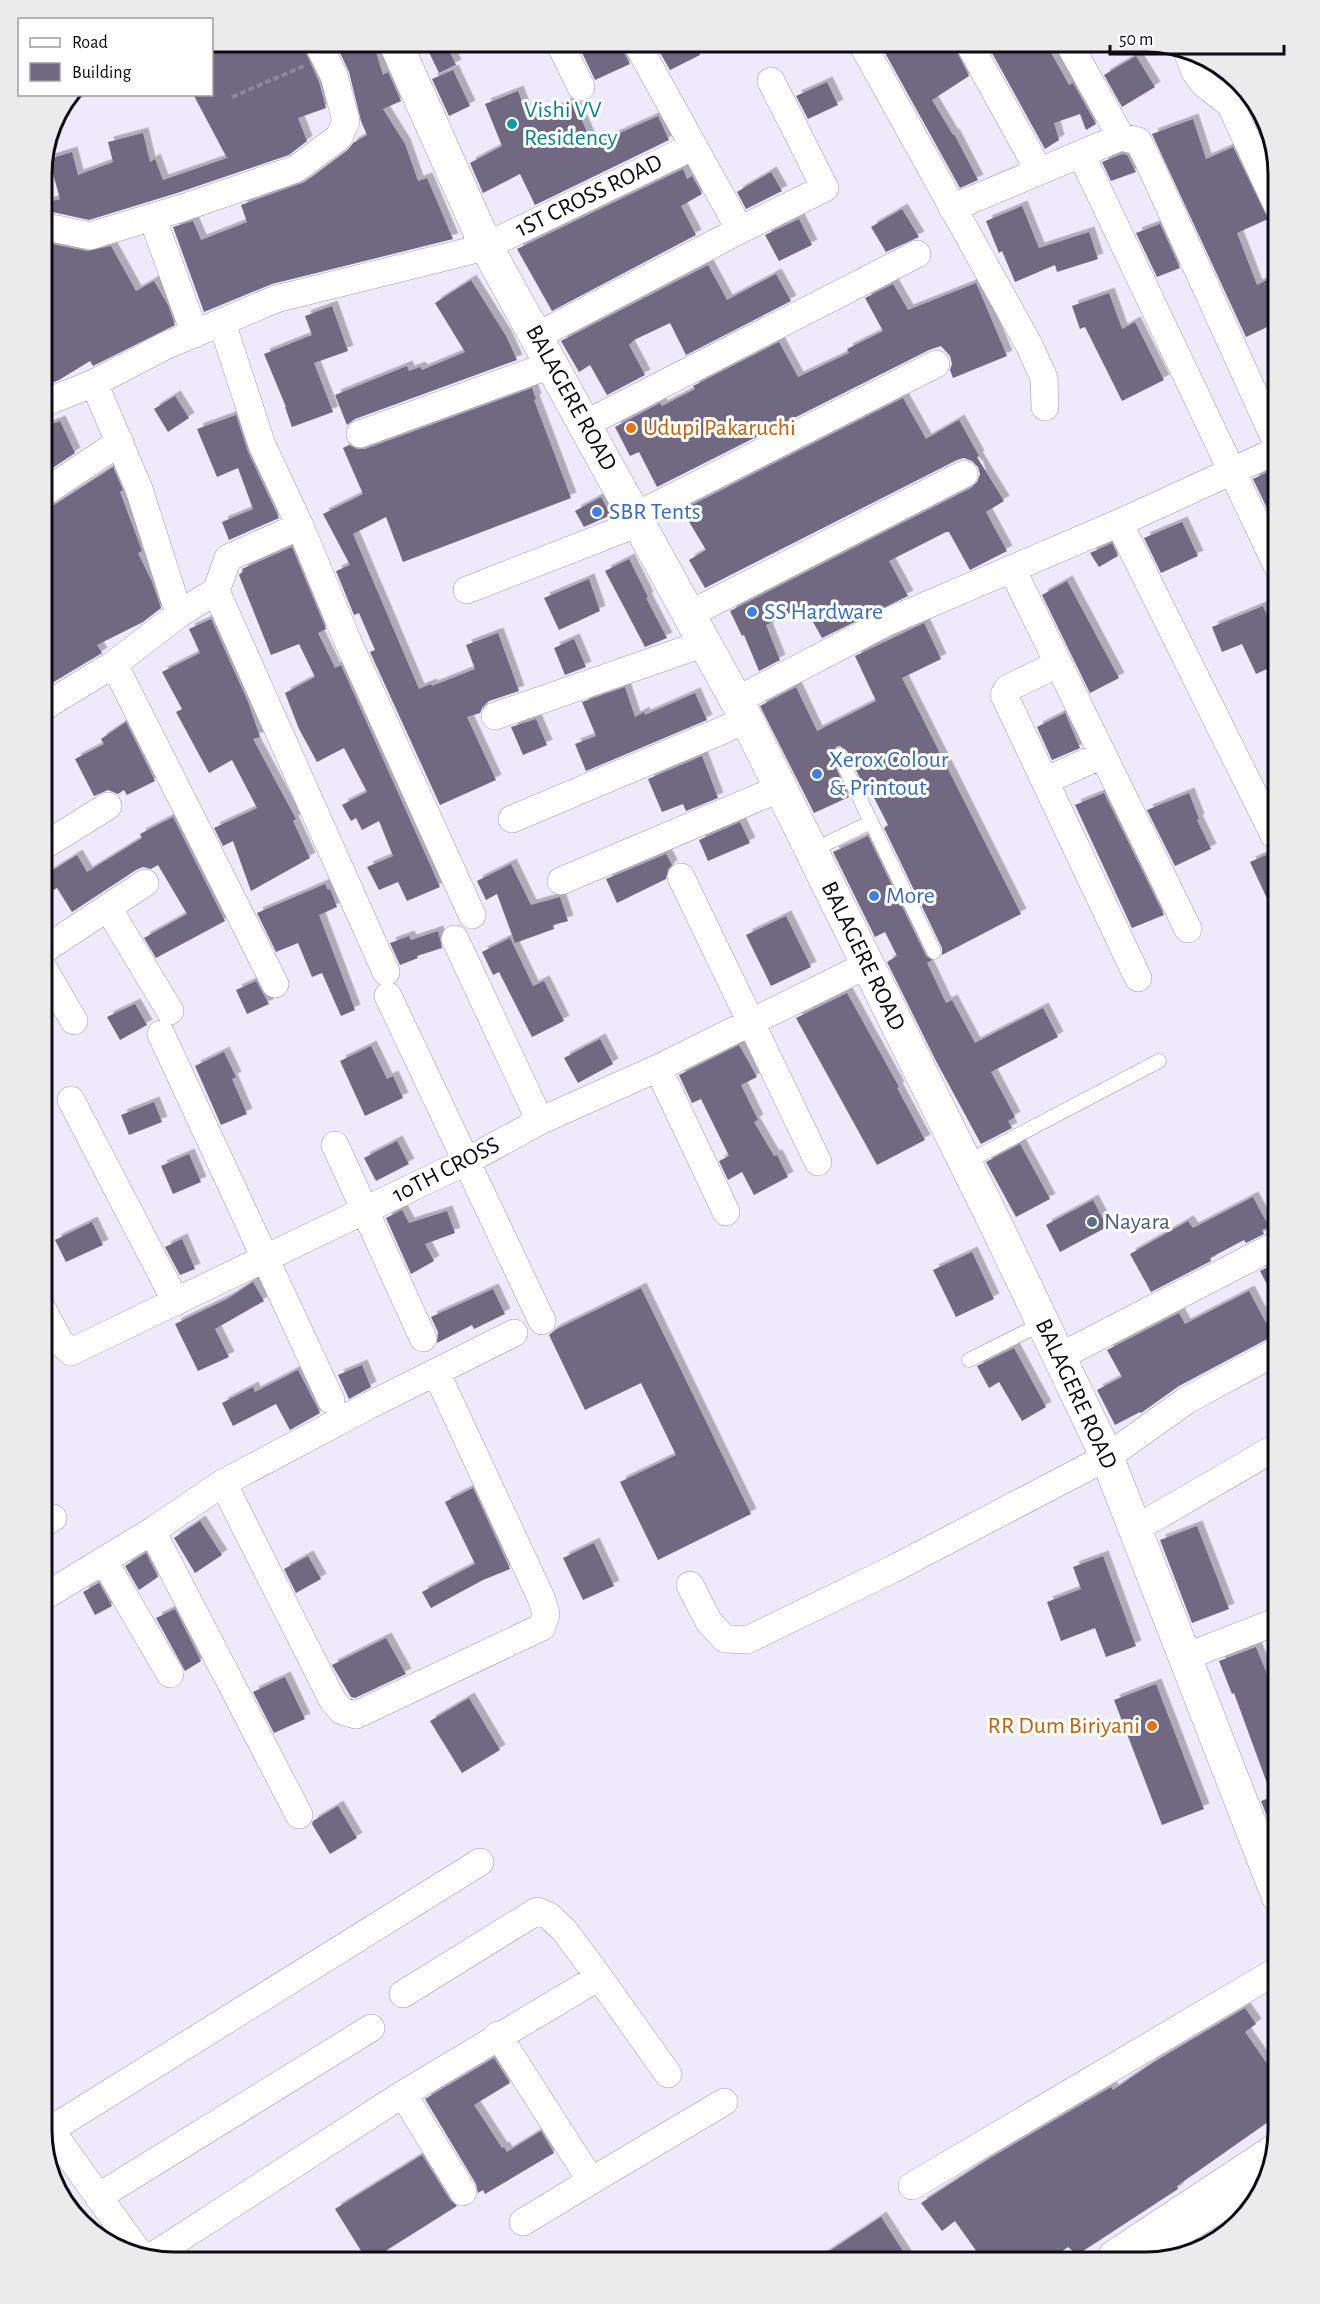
<svg xmlns="http://www.w3.org/2000/svg" width="1320" height="2304" font-family="'Alegreya Sans',sans-serif">
  <style>
    .building { fill: #6f6981; filter: url(#shadow) }
    .lines { fill: none; stroke-linecap: round; stroke-linejoin: round }
    .service-casing { stroke: #a09ab4; stroke-width: 15 }
    .minor-casing { stroke: #a09ab4; stroke-width: 28 }
    .tertiary-casing { stroke: #a09ab4; stroke-width: 34 }
    .path { stroke: #8b8895; stroke-width: 4; stroke-dasharray: 6 3; stroke-linecap: butt }
    .service { stroke: #fff; stroke-width: 14 }
    .minor { stroke: #fff; stroke-width: 27 }
    .tertiary { stroke: #fff; stroke-width: 33 }
    .culture-dot { fill: #0f9aa8; stroke: #fff; stroke-width: 2 }
    .food-dot { fill: #e8710a; stroke: #fff; stroke-width: 2 }
    .shop-dot { fill: #3f7fe0; stroke: #fff; stroke-width: 2 }
    .service-dot { fill: #5c6f8a; stroke: #fff; stroke-width: 2 }
    .labels { text-anchor: middle; dominant-baseline: central; stroke-width: 6; stroke-linejoin: round; paint-order: stroke }
    .culture-label { font-size: 24px; fill: #0d838f; stroke: #fff; text-anchor: start }
    .street-label { font-size: 24px; fill: #0d0b14; stroke: #fff }
    .food-label { font-size: 24px; fill: #c56008; stroke: #fff; text-anchor: start }
    .shop-label { font-size: 24px; fill: #366cbe; stroke: #fff; text-anchor: start }
    .service-label { font-size: 24px; fill: #4e5e75; stroke: #fff; text-anchor: start }
    .rim { fill: none; stroke: #0d0b14; stroke-width: 3 }
  </style>
  <defs>
    <filter id="shadow"><feDropShadow dx="5.5" dy="-5.5" stdDeviation="0" flood-color="#0004"/></filter>
  </defs>
  <rect width="100%" height="100%" fill="#eeeafb"/>
  <path class="building" d="M235,42H301L319,82L326,108L298,118L307,141L289,155L177,193L89,220L48,211L45,203L60,199L49,159L72,152L78,175L113,162L108,142L143,133L150,162L155,159L163,180L227,158L193,94H212V52Z
    M335,42H373L383,75L388,72L401,101L383,109L405,144L418,181L427,178L453,239L272,284L204,312L173,227L193,221L201,240L247,222L241,205L305,182L348,150L353,143L367,135L361,121L349,72Z
    M424,42H445L456,65L439,73Z
    M577,42H622L623,51L630,64L595,80Z
    M654,42H694L700,55L670,70Z
    M879,42H952L969,76L932,100L953,135L954,134L978,180L960,188Z
    M986,42H1042L1048,52L1050,51L1069,85L1073,83L1096,124L1086,130L1080,114L1054,123L1059,140L1045,149Z
    M1136,56L1155,87L1122,107L1104,75Z
    M453,70L470,106L449,116L432,79Z
    M827,82L838,105L808,119L796,96Z
    M518,91L529,120L573,101L593,145L658,116L669,140L535,205L520,174L483,193L470,163L502,146L485,104Z
    M1193,119L1206,159L1233,147L1268,219L1237,233L1257,285L1271,278L1278,293V322L1246,337L1152,134Z
    M1122,154L1127,155L1136,172L1111,181L1102,162Z
    M683,169L687,179L692,176L702,194L681,206L696,235L552,311L517,249Z
    M771,172L782,191L746,209L737,192Z
    M1022,206L1039,248L1089,232L1098,259L1057,272L1055,265L1015,282L1002,251L999,253L986,221Z
    M902,209L919,237L886,252L871,227Z
    M799,219L812,245L779,261L765,235Z
    M1160,224L1180,268L1157,277L1136,233Z
    M42,242L87,251L111,246L136,291L154,281L168,305L175,325L93,366L90,361L59,380L42,387Z
    M708,265L727,300L776,274L791,301L686,355L670,323L634,340L629,345L645,375L607,395L590,365L579,372L561,341Z
    M471,280L506,336L517,360L355,419L347,425L335,395L407,366L409,371L420,367L422,370L465,352L435,303Z
    M976,283L1007,356L953,378L950,370L952,364L950,356L941,346L929,350L657,487L639,452L630,456L615,427L660,403L662,406L695,389L693,386L779,342L798,377L849,353L847,349L883,331L865,298L893,284L908,310Z
    M1109,293L1122,329L1135,322L1164,380L1122,401L1085,327L1080,329L1072,306Z
    M332,306L348,351L314,363L333,412L292,427L285,407H286L264,354L312,335L305,316Z
    M532,388L536,399L534,400L571,498L403,562L386,517L353,534L419,689L431,684L432,686L475,669L466,645L498,633L519,691L489,701L483,706L480,713L467,717L496,780L440,805L370,652L375,650L359,613L354,615L336,571L350,565L323,514L363,494L343,448L349,445L357,449H365Z
    M175,396L189,418L168,432L154,409Z
    M903,398L926,439L959,420L979,456L977,457L1004,501L986,512L1007,551L970,570L949,532H946L889,561L908,596L822,638L804,606L766,625L780,660L759,671L744,635L742,636L730,611L971,488L977,482L980,474L978,467L972,461L964,458L957,460L705,588L689,560L706,550L682,510Z
    M236,415L248,452L279,518L229,540L222,522L253,509L238,468L217,477L197,429Z
    M60,421L75,453L42,475V428Z
    M113,467L123,490L120,492L142,551L138,553L152,582L161,608L143,622L97,645L102,653L42,689V545L51,539L42,523V510L51,507Z
    M1278,467V531L1253,479Z
    M601,497L611,515L584,527L575,511Z
    M1182,522L1198,556L1161,573L1144,538Z
    M1112,543L1118,556L1099,567L1090,553Z
    M292,547L326,629L318,633L335,668L341,665L440,887L407,901L398,882L379,890L367,867L393,856L379,821L362,830L356,818L351,821L342,805L367,792L344,748L317,762L299,729L285,693L315,677L299,644L271,655L239,575L243,571L242,569Z
    M629,559L648,597L646,598L667,638L645,647L605,571Z
    M589,579L600,611L559,630L544,598Z
    M1067,581L1119,678L1090,693L1042,595Z
    M1263,606L1278,641V664L1256,674L1242,644L1222,652L1212,627Z
    M211,619L248,702L260,737L253,739L296,819L293,821L310,858L251,891L233,841L223,846L214,828L257,808L232,760L209,773L176,712L182,709L162,672L200,653L189,629Z
    M924,623L941,659L902,678L1021,914L942,955V948L884,828L888,825L869,788L865,789L847,751L840,746L836,747L830,755L849,797L814,813L760,706L796,687L817,731L876,701L855,656Z
    M574,639L586,667L565,675L554,648Z
    M625,687L635,717L644,712L645,715L695,693L707,720L586,771L575,744L596,736L582,702Z
    M1065,713L1080,748L1052,760L1037,727Z
    M536,719L547,745L523,755L511,727Z
    M126,722L155,781L127,795L124,790L118,794L108,790L94,796L75,759L104,744L101,739Z
    M702,756L718,798L686,811L683,804L662,812L648,779Z
    M1104,793L1164,915L1132,928L1075,805Z
    M1189,793L1199,819L1197,820L1211,849L1175,866L1147,810Z
    M173,817L225,921L156,958L144,938L187,914L158,865L151,869L143,867L136,870L72,912L57,888L42,896V877L77,855L87,872L142,838L140,834Z
    M740,822L750,843L708,861L699,840Z
    M868,836L926,956L932,960L927,963L946,1003L952,1000L975,1043L1043,1008L1058,1037L991,1072L1015,1117L1008,1121L1012,1128L981,1144L936,1061L887,962L897,956L885,932L875,937L833,852Z
    M1278,850V922L1250,862Z
    M666,854L672,865L668,869L666,879L617,903L606,879Z
    M511,864L531,905L560,897L568,921L553,925L554,929L515,943L497,894L486,900L477,881Z
    M325,884L328,890L330,889L337,907L319,915L355,1010L341,1016L322,973L312,977L298,943L276,952L257,913Z
    M786,916L811,967L771,986L746,935Z
    M438,931L442,948L417,956L418,958L400,965L390,943L409,936L411,940Z
    M510,938L533,986L544,981L564,1021L532,1037L499,972L493,975L482,952Z
    M256,981L269,1004L247,1014L236,990Z
    M847,993L899,1087L897,1088L925,1140L877,1165L796,1018Z
    M135,1004L147,1025L120,1040L107,1017Z
    M600,1039L613,1064L578,1083L564,1058Z
    M739,1045L757,1077L741,1085L758,1120L754,1122L774,1156L777,1155L788,1177L754,1195L742,1172L728,1180L719,1161L729,1156L701,1099L692,1103L679,1075Z
    M371,1046L387,1079L393,1076L403,1098L365,1116L340,1061Z
    M224,1052L236,1077L232,1079L247,1114L221,1125L195,1066Z
    M154,1102L162,1122L129,1135L121,1115Z
    M397,1141L409,1164L376,1181L364,1158Z
    M1020,1144L1050,1199L1016,1217L986,1162Z
    M189,1154L201,1182L173,1194L161,1166Z
    M1253,1197L1269,1227L1262,1230L1264,1234L1246,1243L1244,1240L1210,1258L1211,1261L1151,1292L1130,1254L1188,1221L1193,1228Z
    M1093,1200L1107,1227L1060,1252L1046,1225Z
    M402,1210L409,1223L447,1211L455,1233L425,1244L434,1261L411,1274L386,1218Z
    M92,1222L103,1245L66,1262L55,1240Z
    M182,1239L195,1269L180,1275L165,1247Z
    M972,1252L994,1299L956,1317L933,1270Z
    M1278,1262V1305L1260,1271Z
    M253,1282L264,1301L215,1329L229,1357L198,1371L175,1324L227,1299Z
    M641,1288L751,1514L658,1560L620,1482L676,1455L641,1383L585,1410L549,1335L555,1330Z
    M493,1289L505,1314L474,1329L472,1325L437,1343L438,1332L431,1317Z
    M1249,1291L1273,1336L1179,1386L1141,1413L1140,1412L1115,1425L1097,1390L1122,1377L1107,1350L1179,1313L1185,1324Z
    M1014,1348L1046,1407L1022,1421L999,1382L989,1388L977,1366Z
    M362,1365L371,1387L349,1399L338,1375Z
    M298,1370L320,1413L290,1430L276,1404L233,1426L222,1403L253,1387L255,1392Z
    M473,1488L510,1569L483,1580L431,1608L422,1592L475,1564L445,1502Z
    M200,1521L222,1555L195,1573L174,1538Z
    M1197,1526L1229,1609L1192,1623L1160,1540Z
    M594,1543L614,1586L583,1600L563,1558Z
    M146,1553L158,1577L139,1590L125,1566Z
    M308,1556L321,1579L296,1593L284,1569Z
    M1103,1556L1136,1646L1106,1657L1095,1628L1061,1641L1047,1602L1081,1589L1073,1567Z
    M99,1583L112,1606L95,1615L83,1592Z
    M175,1609L201,1661L185,1671L156,1618Z
    M386,1638L406,1674L355,1698L351,1697L332,1665Z
    M1256,1647L1278,1701V1844L1261,1801L1272,1797L1234,1693L1232,1694L1219,1661Z
    M285,1677L305,1719L274,1733L253,1692Z
    M1156,1684L1204,1809L1162,1825L1114,1700Z
    M469,1698L500,1750L462,1773L430,1721Z
    M338,1806L357,1838L330,1854L312,1824L313,1821Z
    M1245,2008L1256,2024L1245,2032L1277,2078L1267,2085L1278,2100V2115L1177,2186L1178,2189L1077,2255L1068,2247L1047,2262H984L955,2221L942,2231L921,2203L987,2160L1111,2087L1113,2090L1154,2062Z
    M494,2058L510,2083L474,2105L502,2148L504,2147L507,2152L541,2131L554,2153L485,2194L483,2190L478,2193L476,2184L425,2099Z
    M422,2155L450,2200L457,2206L368,2262L335,2209Z
    M881,2217L910,2262H813Z"/>
  <g class="lines">
    <g class="service-casing">
      <path id="service" d="M871,822L934,952
        M811,851L871,822L839,755
        M965,1163L1159,1061
        M969,1360L1043,1323"/>
    </g>
    <g class="minor-casing">
      <path id="minor" d="M559,42L581,87
        M861,42L1029,345L1044,378L1045,407
        M968,42L1039,171
        M1068,42L1121,137
        M637,44L740,230
        M1188,54L1195,72L1205,85L1230,104L1278,207
        M1081,154L1278,568
        M952,208L1121,137L1138,141L1147,158L1278,446
        M152,217L195,334
        M42,226L90,236L182,208L296,169L339,137L346,121L334,76L317,42
        M222,323L262,445L300,526L348,642L472,915
        M537,336L740,230L825,188L771,81
        M94,383L139,489L179,614
        M42,404L94,383L165,346L276,299L462,253L486,246L692,147
        M585,424L917,254
        M360,434L553,364
        M42,494L120,442
        M635,516L936,364
        M1119,523L1278,450
        M1012,569L1188,929
        M467,590L639,523
        M216,591L228,558L300,526
        M690,614L964,474
        M114,664L275,984
        M1058,664L1008,688L1004,695L1138,978
        M735,701L887,622L1119,523L1274,835
        M42,708L114,664L179,614L216,591L386,972
        M495,716L705,643
        M1045,781L1102,755
        M512,819L747,720
        M42,847L108,806
        M681,877L818,1162
        M561,881L781,788
        M108,908L170,1011
        M455,939L540,1121
        M42,951L145,883
        M42,966L74,1021
        M388,996L542,1321
        M161,1034L331,1400
        M658,1068L726,1212
        M71,1100L176,1302
        M335,1145L423,1338
        M42,1308L60,1342L71,1352L467,1161L540,1121L658,1068L867,965
        M1059,1357L1278,1244
        M223,1483L333,1701L342,1711L356,1715L542,1627L546,1614L542,1600L436,1372
        M42,1524L53,1518
        M1135,1529L1278,1446
        M152,1531L299,1815
        M104,1561L170,1674
        M690,1585L709,1622L725,1639L747,1640L893,1569L1107,1457L1187,1400L1278,1351
        M42,1598L152,1531L223,1483L370,1405L514,1333
        M1185,1657L1278,1621
        M403,1994L537,1911L549,1916L564,1930L599,1977L668,2074
        M498,2035L591,2181L724,2102
        M403,2094L463,2192
        M42,2118L139,2253
        M50,2130L480,1862
        M912,2186L1278,1970
        M98,2197L371,2028
        M523,2222L591,2181
        M151,2257L403,2094L599,1977
        M1140,2257L1262,2183
        M1107,2262L1113,2254L1272,2149"/>
    </g>
    <g class="tertiary-casing">
      <path id="tertiary" d="M395,42L486,246L747,720L998,1229L1107,1457L1278,1896"/>
    </g>
    <path class="path" d="M232,97L304,66"/>
    <use href="#service" class="service"/>
    <use href="#minor" class="minor"/>
    <use href="#tertiary" class="tertiary"/>
  </g>
  <circle class="culture-dot" cx="512" cy="124" r="6"/>
  <g class="food-dot">
    <circle cx="631" cy="428" r="6"/>
    <circle cx="1152" cy="1726" r="6"/>
  </g>
  <g class="shop-dot">
    <circle cx="597" cy="512" r="6"/>
    <circle cx="752" cy="612" r="6"/>
    <circle cx="817" cy="774" r="6"/>
    <circle cx="874" cy="896" r="6"/>
  </g>
  <circle class="service-dot" cx="1092" cy="1222" r="6"/>
  <g class="labels">
    <g class="culture-label">
      <text x="524" y="110">Vishi VV<tspan x="524" dy="28">Residency</tspan></text>
    </g>
    <g class="street-label">
      <text transform="translate(589 196) rotate(-26)">1ST CROSS ROAD</text>
      <text transform="translate(571 398) rotate(61)">BALAGERE ROAD</text>
      <text transform="translate(863 956) rotate(64)">BALAGERE ROAD</text>
      <text transform="translate(446 1170) rotate(-27)">10TH CROSS</text>
      <text transform="translate(1076 1394) rotate(65)">BALAGERE ROAD</text>
    </g>
    <g class="food-label">
      <text x="643" y="428">Udupi Pakaruchi</text>
      <text x="1140" y="1726" text-anchor="end">RR Dum Biriyani</text>
    </g>
    <g class="shop-label">
      <text x="609" y="512">SBR Tents</text>
      <text x="764" y="612">SS Hardware</text>
      <text x="829" y="760">Xerox Colour<tspan x="829" dy="28">&amp; Printout</tspan></text>
      <text x="886" y="896">More</text>
    </g>
    <g class="service-label">
      <text x="1104" y="1222">Nayara</text>
    </g>
  </g>
  <path d="M0 0H1320V2304H0ZM174 52H1146A122 122 0 0 1 1268 174V2130A122 122 0 0 1 1146 2252H174A122 122 0 0 1 52 2130V174A122 122 0 0 1 174 52Z" fill="#ecebec" fill-rule="evenodd"/>
  <path class="rim" d="M174 52H1146A122 122 0 0 1 1268 174V2130A122 122 0 0 1 1146 2252H174A122 122 0 0 1 52 2130V174A122 122 0 0 1 174 52Z"/>
  <rect x="18" y="18" width="195" height="78" fill="#ffffff" stroke="#9e9da1" stroke-width="1.5"/>
  <rect x="30" y="38" width="30" height="9" fill="#ffffff" stroke="#9e9da1" stroke-width="1.5"/>
  <text x="72" y="48" font-size="18" fill="#0d0b14">Road</text>
  <rect x="30" y="63" width="30" height="18" fill="#6f6981" stroke="#9e9da1" stroke-width="1.5"/>
  <text x="72" y="78" font-size="18" fill="#0d0b14">Building</text>
  <path d="M1110 45v9h174v-9" fill="none" stroke="#0d0b14" stroke-width="3"/>
  <text x="1119" y="45" font-size="18" fill="#0d0b14" stroke="#ffffff" stroke-width="4.5" paint-order="stroke">50 m</text>
</svg>
